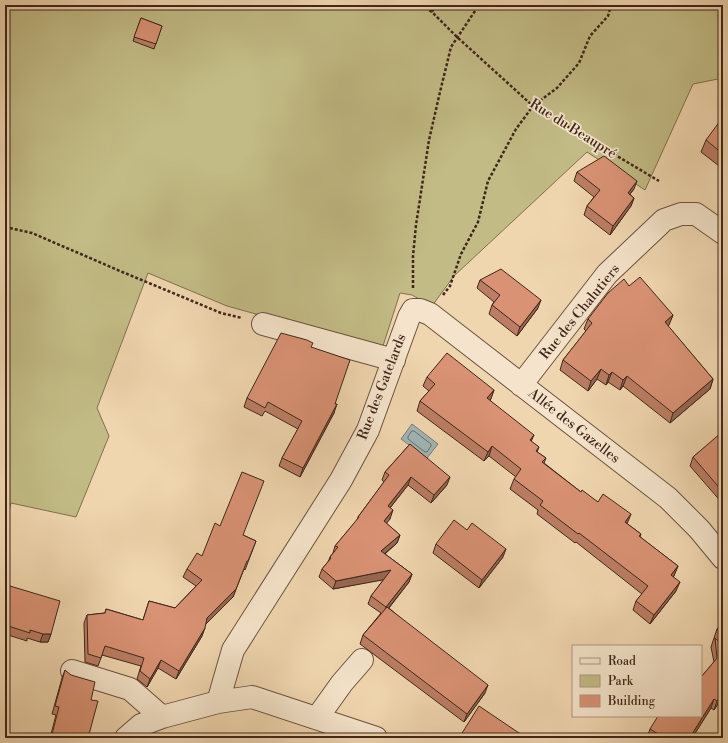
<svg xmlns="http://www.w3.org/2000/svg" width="728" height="743" font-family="'Libre Bodoni',serif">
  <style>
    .green { fill: #c2bb85; stroke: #807050 }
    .water { fill: #a0b6b7; stroke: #797c78 }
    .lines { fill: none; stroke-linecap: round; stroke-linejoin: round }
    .shore { stroke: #706e68; stroke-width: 1 }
    .minor-casing { stroke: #6b523f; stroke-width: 24 }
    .path { stroke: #3f261a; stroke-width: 2.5; stroke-dasharray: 3 2; stroke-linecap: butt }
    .minor { stroke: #f5e4cb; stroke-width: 22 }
    .wall { fill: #bb7e64; stroke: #3f261a }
    .shaded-wall { fill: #986651; stroke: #3f261a }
    .building { fill: #d99274; stroke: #3f261a }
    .labels { text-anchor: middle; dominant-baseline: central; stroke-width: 3.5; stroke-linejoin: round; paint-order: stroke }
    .street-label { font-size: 14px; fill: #3f261a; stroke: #f5e4cb }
  </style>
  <rect width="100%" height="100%" fill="#f0d6af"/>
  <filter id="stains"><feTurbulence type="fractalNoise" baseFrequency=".005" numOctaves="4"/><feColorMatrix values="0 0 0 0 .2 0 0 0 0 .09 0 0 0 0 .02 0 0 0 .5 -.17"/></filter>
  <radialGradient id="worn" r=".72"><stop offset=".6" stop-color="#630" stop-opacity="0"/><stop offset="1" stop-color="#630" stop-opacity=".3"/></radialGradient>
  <path class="green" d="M5,5H723V78L693,84L645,190L587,152L454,276L432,306L412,295L400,293L382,349L227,306L148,273L97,408L109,436L76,517L11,503L5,526Z"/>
  <path class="water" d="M412,424L438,444L427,458L401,439Z"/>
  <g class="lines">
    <path class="shore" d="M412,431H414L431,444V446L427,452H425L408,439V437Z"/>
    <g class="minor-casing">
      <path id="minor" d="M263,324L394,360
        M521,385L607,274L664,220L681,214H696L723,233
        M72,671L130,689L162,717
        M218,702L233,650L341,480L368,430L409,317L413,310H420L430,314L668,498L699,529L723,558
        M317,718L342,683L362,660
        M126,738L141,725L162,717L218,702L252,697L376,738"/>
    </g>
    <path class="path" d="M421,5L432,12L457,37L533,106L659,181
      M432,12L435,5
      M5,227L32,233L120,271L221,313L242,318
      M413,288V256L416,225L429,140L440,92L451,47L479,5
      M443,295L450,286L461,254L478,222L488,181L516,129L533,106L557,88L579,63L590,36L608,16L611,5"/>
    <use href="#minor" class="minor"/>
  </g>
  <path class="wall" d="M141,18L162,26L154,49L133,41Z
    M723,124V169L701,152L706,140Z
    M577,172L634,189L630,194L634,198L631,206L610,235L584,215L587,206L594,197L574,181Z
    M480,280L538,308L517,336L489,314L492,305L494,302L477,288Z
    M629,286L673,315L668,326L713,379L710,389L670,423L623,386L620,390L608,382L606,385L597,379L588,391L560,370L563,360L586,331L584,329L588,319Z
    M312,347L335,404L334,413L300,477L279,466L282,458L298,429L265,411L262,416L244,407L247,398Z
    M427,377L494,390L490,400L531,442L539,447L537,452L546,458L544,463L581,492L598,502L641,534L640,537L678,566L673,577L676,591L650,624L633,610L636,601L642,594L576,542L575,543L537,514L538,510L510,489L514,479L516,477L489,456L484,461L417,411L420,401L429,391L423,386Z
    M723,432V504L690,466L693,457Z
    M410,444L447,485L431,503L408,485L390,508V519L386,523L400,535L397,543L385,554L412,574L409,582L389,608L485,693L464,722L360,644L363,635L381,613L368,604L371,596L384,579L333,589L319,577L322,569L328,562L330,557L333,553L335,546L357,520L358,517L384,482L382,480L385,472Z
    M467,530L503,557L479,588L433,553L436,544Z
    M243,535L256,541L245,570L244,569L233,597L205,625L202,636L176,679L158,668L147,687L137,679L141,666L102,655L98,666L85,662L84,623L87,615L105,613L106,609L143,620L149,601L175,608L196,586L183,577L187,569L202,556Z
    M10,586L51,634L48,642H40L27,638V641L5,634V602Z
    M723,622V696L714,710L711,708L694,735L699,738H647L650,729L702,676L714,662L711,647L717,629Z
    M65,670L91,700L88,738H50L56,715L52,714L62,678Z"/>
  <path class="shaded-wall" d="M637,181L634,189L624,201L628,193Z
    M634,198L631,206L610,235L613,226Z
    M541,300L538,308L517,336L520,327Z
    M673,315L669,325L661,332L665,322Z
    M601,369L597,379L588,391L591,381Z
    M612,372L608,382L606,385L609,375Z
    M627,376L623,386L620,390L623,380Z
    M713,379L710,389L670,423L673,413Z
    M494,390L491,399L484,407L487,398Z
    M337,404L334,413L300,477L303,468Z
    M534,435L530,444V440Z
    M492,446L489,456L484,461L488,452Z
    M411,477L408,485L385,514L388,506Z
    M450,477L447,485L431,503L434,495Z
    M393,510L390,519L381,530L384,521Z
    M631,514L627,524L625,522Z
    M400,535L397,543L378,559L381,551Z
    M506,549L503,557L479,588L482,580Z
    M678,566L674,576L668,584L671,575Z
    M391,570L388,579L333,589L336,581Z
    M412,574L409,582L383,615L386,607Z
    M680,582L676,591L650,624L654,615Z
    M236,589L233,597L204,626L207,618Z
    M205,628L202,636L176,679L179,671Z
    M43,634H51L48,642H40Z
    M161,660L158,668L147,687L150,679Z
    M488,685L485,693L464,722L467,714Z
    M723,692V696L714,710L717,701Z
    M714,699L711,708L692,738V734Z"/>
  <path class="building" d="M141,18L162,26L156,44L134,37Z
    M720,121L723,124V154L706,140Z
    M604,156L637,181L628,193L634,198L613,226L587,206L600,190L577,172Z
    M501,269L541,300L520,327L492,305L500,295L480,280Z
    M640,277L673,315L665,322L713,379L673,413L627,376L623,380L612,372L609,375L601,369L591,381L563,360L592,323L588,319L608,293L624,279L629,286Z
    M281,333L307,340L313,343L311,347L350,360L335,404H337L303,468L282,458L302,421L268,402L265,408L247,398Z
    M447,353L494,390L487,398L534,435L530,440L539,447L536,451L546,458L542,462L581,492L582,490L598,502L603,494L631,514L625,522L641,534L639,536L678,566L671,575L680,582L654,615L636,601L648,586L579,533L578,534L540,505L543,501L514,479L521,469L492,446L488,452L420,401L435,384L427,377Z
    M722,432H723V472L722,474H723V492L693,457Z
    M410,444L450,477L434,495L411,477L388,506L393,510L384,521L400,535L381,551L412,574L386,607L371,596L391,570L336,581L322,569L331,558L330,557L338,547L335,546L359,517H358L389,475L385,472Z
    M242,472L264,481L243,535L256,541L248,561H247L236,589L207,618L205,628L179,671L161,660L150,679L140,671L144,658L105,646L101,658L88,654L87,615L105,613L106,609L143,620L149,601L175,608L202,580L187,569L197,553L202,556L215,523L220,526Z
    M454,520L467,530L472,523L506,549L482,580L436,544Z
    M10,586L60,601L51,634H43L30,630V633L5,625V604Z
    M387,607L488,685L467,714L363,635Z
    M723,622V634L717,629Z
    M715,638L721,644L723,642V692L717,701L714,699L692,734L699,738H663V737L650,729L658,716H701V675L702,676L717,658Z
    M5,647L7,648L5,655Z
    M65,670L71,675L95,682L91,700L98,701L88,738H51L59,707L55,706Z
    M479,706L522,735L520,738H459Z
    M183,735L191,738H182Z"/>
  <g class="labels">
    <g class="street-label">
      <text transform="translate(573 129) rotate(32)">Rue du Beaupré</text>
      <text transform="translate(580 312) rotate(-51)">Rue des Chalutiers</text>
      <text transform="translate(382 387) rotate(-69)">Rue des Gatelards</text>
      <text transform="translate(574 426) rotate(38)">Allée des Gazelles</text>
    </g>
  </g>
  <rect width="728" height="743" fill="none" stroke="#f0d6af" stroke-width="20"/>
  <rect x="6" y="6" width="716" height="731" fill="none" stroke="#3f261a" stroke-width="2"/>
  <rect x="10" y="10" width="708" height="723" fill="none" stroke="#3f261a"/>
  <rect x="572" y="645" width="130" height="72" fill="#f5e4cb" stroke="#ac9884"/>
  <rect x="580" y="658" width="20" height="6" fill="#f5e4cb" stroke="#ac9884"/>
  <text x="608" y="665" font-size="12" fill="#3f261a">Road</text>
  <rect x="580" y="675" width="20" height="12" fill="#c2bb85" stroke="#ac9884"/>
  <text x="608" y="685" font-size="12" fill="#3f261a">Park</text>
  <rect x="580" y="695" width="20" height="12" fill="#d99274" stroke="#ac9884"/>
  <text x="608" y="705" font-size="12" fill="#3f261a">Building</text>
  <rect width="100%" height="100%" filter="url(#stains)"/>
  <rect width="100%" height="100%" fill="url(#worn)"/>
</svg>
